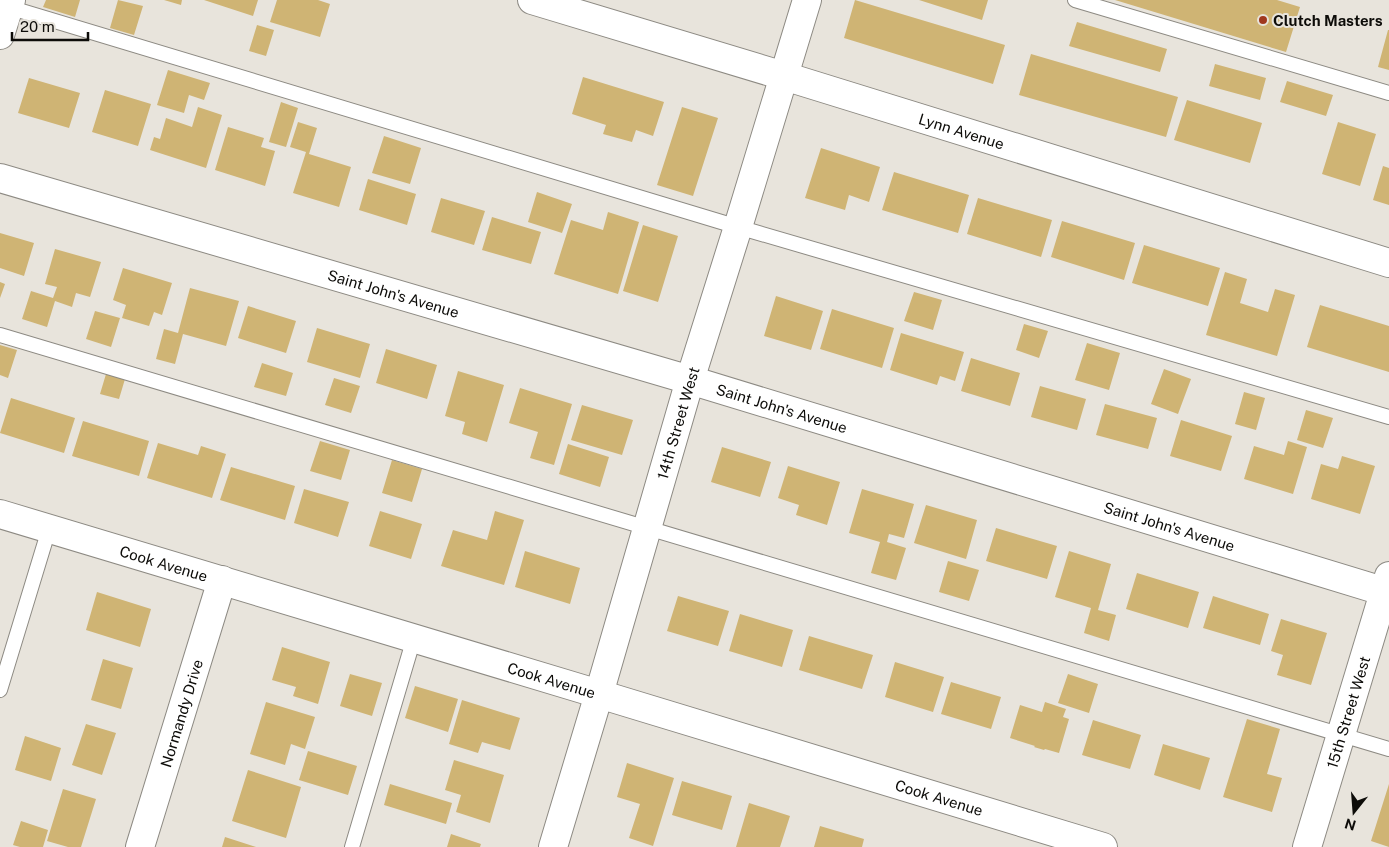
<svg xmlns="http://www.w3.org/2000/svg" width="1389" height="847" font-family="'Public Sans',sans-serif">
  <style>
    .building { fill: #cfb474 }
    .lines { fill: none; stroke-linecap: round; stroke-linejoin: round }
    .lane-casing { stroke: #8d8a83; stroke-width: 16 }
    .street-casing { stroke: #8d8a83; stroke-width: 30 }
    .secondary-casing { stroke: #8d8a83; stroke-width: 30 }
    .lane { stroke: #fff; stroke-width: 14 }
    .street { stroke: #fff; stroke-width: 28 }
    .secondary { stroke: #fff; stroke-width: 28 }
    .poi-dot { fill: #a0381e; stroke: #e8e4dc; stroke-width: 2 }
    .labels { text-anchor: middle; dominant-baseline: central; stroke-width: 4; stroke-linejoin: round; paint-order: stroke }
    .poi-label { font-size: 15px; font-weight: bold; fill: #0d0c09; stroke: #e8e4dc; text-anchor: start }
    .street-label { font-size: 15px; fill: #0d0c09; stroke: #e8e4dc }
  </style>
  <rect width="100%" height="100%" fill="#e8e4dc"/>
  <path class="building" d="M46,0H80L75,17L43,7Z
    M118,0L143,6L134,35L110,28Z
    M164,0H182L181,5Z
    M204,0H258L253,16Z
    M277,0H318L330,4L320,37L270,22Z
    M855,0L1005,45L993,84L844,38Z
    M919,0H988L982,20Z
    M1115,0H1277L1300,7L1286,52Z
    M1077,22L1167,49L1160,72L1069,46Z
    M257,25L274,30L266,56L249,51Z
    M1388,30H1389V70L1378,67Z
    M1031,54L1178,97L1166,137L1019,95Z
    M1215,64L1266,78L1260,100L1209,86Z
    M168,70L210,83L204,100L189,95L184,113L157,105Z
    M583,77L664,102L653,136L636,130L632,142L603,134L606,125L572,114Z
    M29,78L80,93L69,128L18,113Z
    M1287,81L1333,95L1326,116L1280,102Z
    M105,90L151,104L138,146L92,132Z
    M1187,100L1262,123L1250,163L1174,140Z
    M281,102L298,108L286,147L269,142Z
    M198,107L222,115L206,168L150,150L154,137L160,139L166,118L192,127Z
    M682,107L718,118L693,196L657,185Z
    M298,122L317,128L309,154L351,167L339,207L293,193L306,152L290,147Z
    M1338,122L1376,134L1360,186L1322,174Z
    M228,127L264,138L261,147L275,151L265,186L215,170Z
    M384,136L421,148L410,184L372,173Z
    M821,148L880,167L869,202L849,195L845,210L805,198Z
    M1383,166L1389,168V205L1373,200Z
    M894,172L969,195L958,233L882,210Z
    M368,179L416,194L407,225L359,210Z
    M537,192L572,204L562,233L528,222Z
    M441,198L485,211L474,245L431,232Z
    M978,198L1052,220L1041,257L967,234Z
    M608,212L639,222L618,294L554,274L571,220L603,230Z
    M492,217L541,232L531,264L482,250Z
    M1062,221L1135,243L1124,280L1051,257Z
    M643,225L678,236L658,302L623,291Z
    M0,233L34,243L24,276L0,268Z
    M1144,245L1220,268L1208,306L1132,283Z
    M55,249L101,262L90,297L76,293L72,307L55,301L47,327L22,319L31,291L53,298L57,287L45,284Z
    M123,268L172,283L162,315L154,312L149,326L122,318L126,305L113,300Z
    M1225,272L1247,279L1240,303L1268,312L1275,289L1295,295L1277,356L1206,335Z
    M0,282L5,284L0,298Z
    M190,288L239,301L226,346L183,334L175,364L156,359L164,329L178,333Z
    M914,292L942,300L933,330L904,321Z
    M776,296L823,311L811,350L764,336Z
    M1320,305L1389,326V372L1307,347Z
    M248,306L296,321L286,353L238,338Z
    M832,309L894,328L882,368L820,349Z
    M95,311L120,318L111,347L86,339Z
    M1024,324L1048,331L1039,358L1016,350Z
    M317,328L370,344L360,378L307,362Z
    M901,333L964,352L955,381L940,376L937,385L890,370Z
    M1087,343L1120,353L1109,390L1075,380Z
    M0,345L17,350L8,378L0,375Z
    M386,349L437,365L427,399L376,383Z
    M971,358L1020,373L1010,406L961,391Z
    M262,363L293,373L286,396L254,387Z
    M1164,369L1191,379L1178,414L1151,404Z
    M458,371L504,385L487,442L462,434L465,422L445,416Z
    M106,374L125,379L119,399L100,394Z
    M334,378L360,386L351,413L325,405Z
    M1040,386L1086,399L1077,430L1031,417Z
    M520,388L572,404L554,465L530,458L538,432L509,423Z
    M1244,392L1265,398L1256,430L1235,424Z
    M11,398L75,418L64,453L0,433Z
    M1105,404L1157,418L1148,449L1096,435Z
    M582,405L633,420L622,455L571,440Z
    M1306,410L1333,418L1323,448L1297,440Z
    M1181,420L1232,436L1221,471L1170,456Z
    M83,421L149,441L139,476L72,456Z
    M320,441L350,450L341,480L310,471Z
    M1288,441L1307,447L1293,494L1244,479L1254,446L1284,455Z
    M158,443L198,455L201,446L226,454L212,498L147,478Z
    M568,444L609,457L600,487L559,474Z
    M722,447L771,462L760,497L711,482Z
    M1342,456L1375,466L1360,514L1311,499L1321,464L1338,469Z
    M392,460L422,469L412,502L382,493Z
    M788,466L840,482L827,525L796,515L799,505L778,498Z
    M231,467L295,486L285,520L220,500Z
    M304,489L349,502L338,537L294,523Z
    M862,489L914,504L904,538L889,534L887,542L906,548L896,580L871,573L880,542L849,533Z
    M926,505L977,520L966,559L914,543Z
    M380,511L422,524L411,559L369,546Z
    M495,511L524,520L504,585L441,566L453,530L487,540Z
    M996,528L1057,546L1047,579L986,561Z
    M525,551L580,568L570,604L515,587Z
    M1069,551L1111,564L1098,610L1116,615L1109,641L1084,633L1091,608L1055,597Z
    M948,561L979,570L969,601L939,592Z
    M1137,573L1199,592L1188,628L1126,609Z
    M97,592L151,609L140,647L86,630Z
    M678,596L729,611L718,646L667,631Z
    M1213,596L1269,614L1260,645L1203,628Z
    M740,614L793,630L782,667L729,651Z
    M1281,619L1327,633L1311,685L1277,675L1283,655L1271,651Z
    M809,636L873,655L862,689L799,670Z
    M282,647L330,662L318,704L293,696L296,687L272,680Z
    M103,659L133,668L121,709L91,700Z
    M895,662L944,677L933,712L885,697Z
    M350,674L382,683L372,716L340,706Z
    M1068,674L1098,684L1089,713L1058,703Z
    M951,682L1001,697L991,729L941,714Z
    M415,686L458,699L448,732L405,718Z
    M462,700L520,718L510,750L482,742L478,753L449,744Z
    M266,702L315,717L305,749L291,744L285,765L250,754Z
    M1045,702L1066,709L1063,717L1069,719L1059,753L1045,749L1044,750L1034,747L1035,746L1010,738L1020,705L1042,712Z
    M1247,719L1280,729L1267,774L1282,778L1272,812L1223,797Z
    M1093,720L1141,735L1130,769L1082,755Z
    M86,724L116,733L102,775L72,765Z
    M25,736L61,748L51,781L15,770Z
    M1163,744L1210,758L1200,790L1154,775Z
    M308,751L357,766L348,795L299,780Z
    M454,760L504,775L490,823L456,812L461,795L445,790Z
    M627,763L674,778L653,846L629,838L640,804L617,797Z
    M248,770L301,787L286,838L232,821Z
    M682,781L732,796L722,830L672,815Z
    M390,784L452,803L446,824L384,805Z
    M1389,784V847L1371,841Z
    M63,789L96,799L81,847H68L47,841Z
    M749,803L790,816L780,847H736Z
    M21,821L48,830L43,847H20L13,845Z
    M820,826L864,839L862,847H814Z
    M451,834L481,844L480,847H447Z
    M225,837L256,847H222Z"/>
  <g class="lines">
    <g class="lane-casing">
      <path id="lane" d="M1075,0L1389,93
        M5,6L738,227L1389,417
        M0,335L1389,749
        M0,690L49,529
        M352,847L414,638"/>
    </g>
    <g class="street-casing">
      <g id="street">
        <path id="s1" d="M532,0L784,76L1389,263"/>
        <path d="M0,35L11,0"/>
        <path id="s2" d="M0,178L690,380L1389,593"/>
        <path id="s3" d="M0,514L599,694L1103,847"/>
        <path id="s4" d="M140,847L222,580"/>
      </g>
    </g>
    <g class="secondary-casing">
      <g id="secondary">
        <path id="s5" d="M553,847L599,694L690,380L738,227L807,0"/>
        <path id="s6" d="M1307,847L1389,576"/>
      </g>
    </g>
    <use href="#lane" class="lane"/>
    <use href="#street" class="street"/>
    <use href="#secondary" class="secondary"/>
  </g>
  <circle class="poi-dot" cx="1263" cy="20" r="5"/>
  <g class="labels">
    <g class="poi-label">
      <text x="1273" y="20">Clutch Masters</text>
    </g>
    <g class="street-label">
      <text stroke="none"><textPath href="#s1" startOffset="449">Lynn Avenue</textPath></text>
      <text stroke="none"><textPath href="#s2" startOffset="410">Saint John's Avenue</textPath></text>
      <text stroke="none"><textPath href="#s2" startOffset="815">Saint John's Avenue</textPath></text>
      <text stroke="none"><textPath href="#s5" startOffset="442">14th Street West</textPath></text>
      <text stroke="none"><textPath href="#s2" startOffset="1220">Saint John's Avenue</textPath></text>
      <text stroke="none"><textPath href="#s3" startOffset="171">Cook Avenue</textPath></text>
      <text stroke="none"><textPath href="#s3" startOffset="576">Cook Avenue</textPath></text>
      <text stroke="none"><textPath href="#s6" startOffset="141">15th Street West</textPath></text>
      <text stroke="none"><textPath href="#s4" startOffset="140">Normandy Drive</textPath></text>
      <text stroke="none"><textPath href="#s3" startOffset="981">Cook Avenue</textPath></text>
    </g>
  </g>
  <g transform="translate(1354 812) rotate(197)" stroke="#e8e4dc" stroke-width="4" paint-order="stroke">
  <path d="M0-4L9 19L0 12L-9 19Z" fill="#0d0c09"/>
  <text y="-8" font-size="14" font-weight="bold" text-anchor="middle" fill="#0d0c09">N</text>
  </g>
  <path d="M12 32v8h76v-8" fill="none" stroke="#0d0c09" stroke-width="2.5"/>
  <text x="20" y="32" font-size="15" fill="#0d0c09" stroke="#e8e4dc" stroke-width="4" paint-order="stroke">20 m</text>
</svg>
